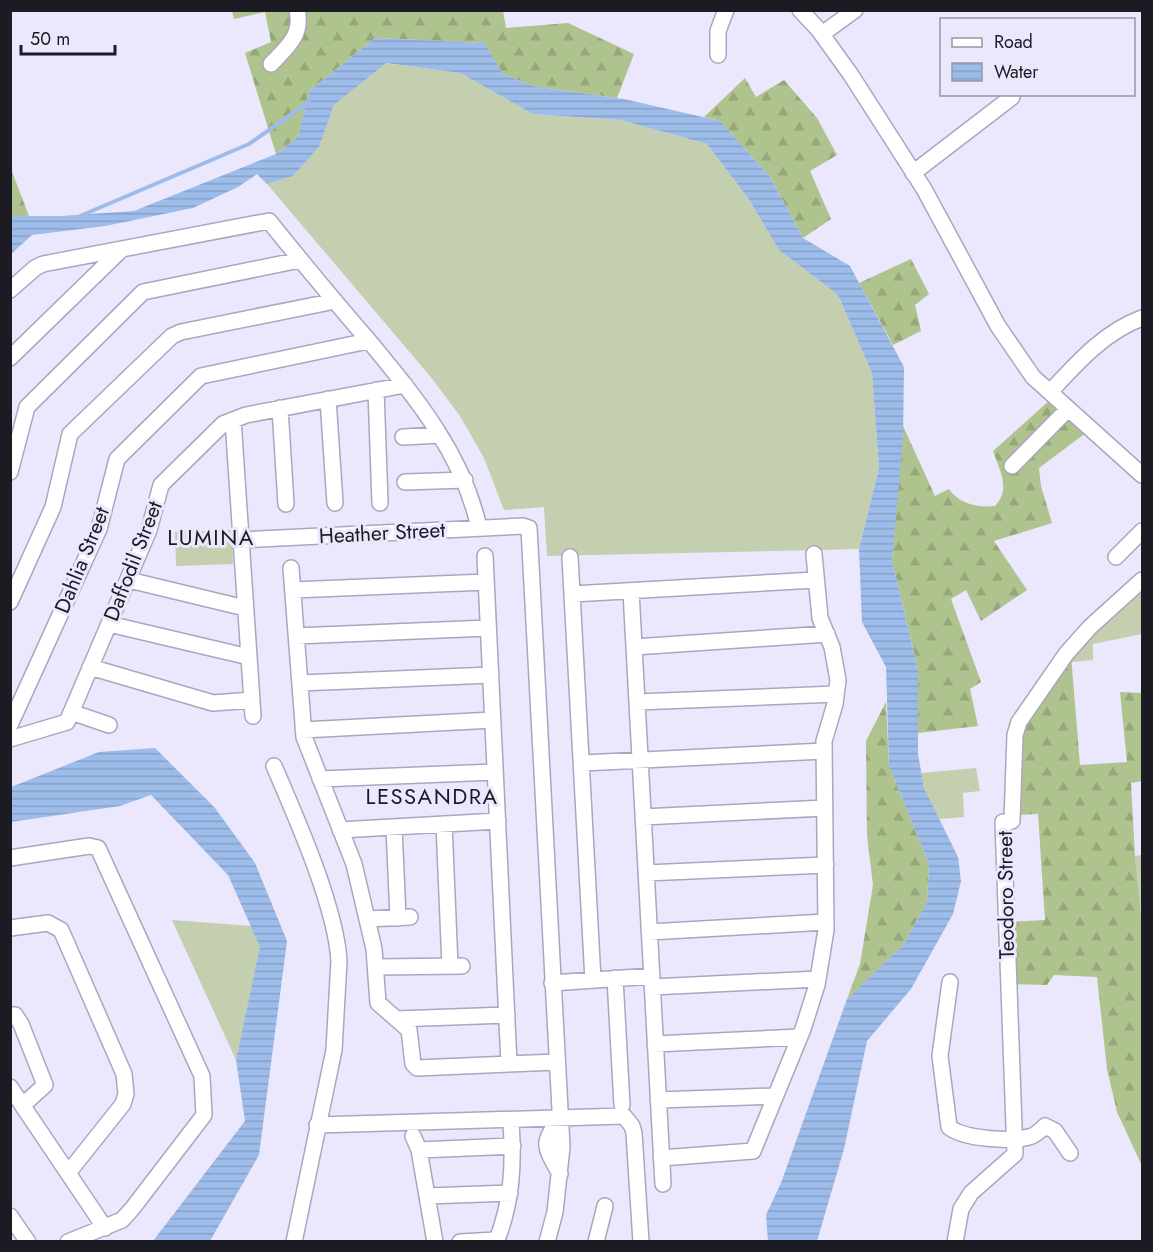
<svg xmlns="http://www.w3.org/2000/svg" width="1153" height="1252" font-family="Jost,sans-serif">
  <style>
    .grass { fill: #c3cfaf }
    .forest { fill: url(#forest-firs) }
    .water { fill: url(#water-rules) }
    .lines { fill: none; stroke-linecap: round; stroke-linejoin: round }
    .stream { stroke: #9dbcea; stroke-width: 4 }
    .minor-casing { stroke: #aba6bf; stroke-width: 18 }
    .minor { stroke: #fff; stroke-width: 15 }
    .labels { text-anchor: middle; dominant-baseline: central; stroke-width: 6; stroke-linejoin: round; paint-order: stroke }
    .street-label { font-size: 21px; fill: #1c1a23; stroke: #ebe7fc }
    .neighbourhood-label { font-size: 22px; letter-spacing: 1.5px; fill: #1c1a23; stroke: #ebe7fc }
  </style>
  <defs>
    <pattern id="forest-firs" width="22" height="20" patternUnits="userSpaceOnUse" patternTransform="scale(1.5)"><rect width="22" height="20" fill="#afc38e"/><path d="M5 1l3.5 6h-7zM16 11l3.5 6h-7z" fill="#96a77a"/></pattern>
    <pattern id="water-rules" width="6" height="5" patternUnits="userSpaceOnUse" patternTransform="scale(1.5)"><rect width="6" height="5" fill="#9dbcea"/><path d="M0 2.5h6" fill="none" stroke="#87a1c8"/></pattern>
  </defs>
  <rect width="100%" height="100%" fill="#ebe7fc"/>
  <path class="grass" d="M385,63L460,73L533,114L621,120L707,144L748,198L779,250L838,295L872,373L879,468L859,549L547,556L544,507L504,510L484,458L460,416L430,376L267,184L293,176L319,147L334,105Z
    M232,530L233,564L176,566L175,532Z
    M1142,585V634L1093,644V660L1072,662L1071,655Z
    M976,768L980,791L963,793L964,817L939,819L924,788L921,773Z
    M1142,855V925L1135,856Z
    M172,920L251,926L261,947L236,1060Z"/>
  <path class="forest" d="M302,10L503,11L506,28L568,23L634,54L617,98L533,86L503,74L483,43L375,38L309,91L298,137L276,154L245,53L271,42L265,12L234,19L232,11H291C297,38 281,45 263,64L270,70C290,50 305,42 302,10Z
    M745,78L756,97L784,80L817,118L837,155L810,171L831,219L803,238L770,177L720,121L704,117Z
    M11,169L29,216H11Z
    M911,259L929,294L915,305L921,331L893,345L859,283Z
    M1050,400L1087,432L1039,468L1041,486L1052,523L994,541L1027,590L981,621L966,590L951,599L981,682L970,689L978,726L918,733V670L892,561L903,426L935,496L949,489C959,504 978,508 995,506C1011,489 1000,471 993,451Z
    M1071,655L1080,765L1127,762L1120,692L1142,693V781L1131,783L1135,856L1142,925V1166L1117,1112L1107,1069L1097,977L1054,975L1047,985L1011,984L1009,922L1045,920L1038,814L1016,815L1023,725Z
    M886,702L889,766L929,864L927,902L903,945L847,999L860,964L873,885L867,835L866,741Z"/>
  <path class="water" d="M375,38L484,43L503,74L533,86L624,99L720,121L770,177L803,238L850,266L904,367L903,440L892,561L918,670V754L924,788L958,857L961,881L953,914L911,989L867,1041L844,1149L817,1241H768L766,1215L781,1183L847,999L903,945L927,902L929,864L889,766L886,667L862,622L859,549L879,468L872,373L838,295L779,250L748,198L707,144L621,120L533,114L460,73L386,63L334,105L319,147L293,176L267,184L257,174L238,187L193,208L105,226L32,235L11,254V216H61L134,211L276,154L298,137L309,91Z
    M155,748L215,808L255,863L287,941L259,1155L210,1241H153L245,1121L236,1060L260,947L228,875L151,795L120,806L11,822V787L99,752Z"/>
  <g class="lines">
    <path class="stream" d="M80,216L249,144L309,102"/>
    <g class="minor-casing">
      <path id="minor" d="M800,10L818,29L851,75L924,189L998,326L1033,377L1142,475
        M822,34L855,10
        M718,55V31L726,10
        M271,64C287,47 303,35 297,10
        M913,173L1012,97L1010,94
        M10,290L35,268L43,264L269,221C302,262 335,302 369,341C416,398 463,454 479,528
        M10,358L122,249
        M376,390L380,503
        M1050,392C1077,363 1104,332 1142,318
        M328,399L335,503
        M280,408L286,504
        M233,420L253,716
        M403,437L440,435
        M1012,466L1068,409
        M10,472L27,407L143,292L300,260
        M405,482L465,480
        M241,540L523,526L529,528L562,1147L555,1212L547,1242
        M485,556L509,1064
        M570,557L593,980
        M1116,557L1142,531
        M291,568L304,737L354,864L374,949L378,1003L409,1030L413,1064L417,1068L557,1062
        M129,580L245,608
        M293,590L486,582
        M631,591L663,1184
        M573,594L815,580
        M10,602L53,507L70,434L172,336L181,332L335,301
        M109,624L249,657
        M296,636L488,628
        M634,647L827,634
        M90,667L213,703L252,700
        M300,683L491,675
        M637,702L836,694
        M71,712L109,725
        M10,725L99,529L117,459L201,376L368,341
        M303,730L493,720
        M10,739L67,722L149,530L161,485L223,424L246,415L405,385
        M583,763L824,751
        M274,766C296,817 336,907 339,961L334,1050L294,1242
        M320,779L495,772
        M643,817L825,808
        M444,824L450,966
        M394,827L398,918
        M340,830L498,821
        M10,858L89,846L98,848L202,1076L204,1115L132,1209L122,1220L68,1242
        M646,873L826,865
        M367,919L410,917
        M10,928L48,923L61,930L124,1074L126,1094L123,1104L68,1173
        M649,932L826,922
        M376,967L462,966
        M615,978L622,1105
        M950,982L940,1056L949,1127C963,1139 1011,1142 1029,1137C1035,1136 1041,1130 1045,1126L1055,1131L1070,1153
        M552,983L652,976
        M652,987L818,979
        M10,1015H15L21,1024L45,1085L23,1105
        M396,1019L507,1015
        M655,1044L800,1037
        M10,1087L105,1228
        M658,1100L775,1096
        M317,1125L624,1116L632,1126L634,1133L641,1242
        M413,1136L419,1150L435,1242
        M419,1150L513,1146
        M661,1158L753,1151L803,1029L817,985L826,930L824,741L835,704L838,680L832,647L820,618L814,554
        M560,1174C544,1145 541,1145 560,1118
        M427,1196L510,1193
        M10,1216L28,1242
        M460,1242L496,1240
        M496,1242C512,1203 514,1164 511,1123
        M596,1242L605,1206
        M955,1242L961,1209L971,1193L1015,1154L1003,822L1012,821L1015,735L1019,722L1066,654L1090,627L1142,580"/>
    </g>
    <use href="#minor" class="minor"/>
  </g>
  <g class="labels">
    <g class="street-label">
      <text transform="translate(382 533) rotate(-3)">Heather Street</text>
      <text transform="translate(82 560) rotate(-68)">Dahlia Street</text>
      <text transform="translate(133 561) rotate(-69)">Daffodil Street</text>
      <text transform="translate(1006 895) rotate(-91)">Teodoro Street</text>
    </g>
    <g class="neighbourhood-label">
      <text x="211" y="537">LUMINA</text>
      <text x="432" y="796">LESSANDRA</text>
    </g>
  </g>
  <rect width="1153" height="1252" fill="none" stroke="#1c1a23" stroke-width="24"/>
  <rect x="940" y="18" width="195" height="78" fill="#ebe7fc" stroke="#9895a5" stroke-width="1.5"/>
  <rect x="952" y="38" width="30" height="9" fill="#ffffff" stroke="#9895a5" stroke-width="1.5"/>
  <text x="994" y="48" font-size="18" fill="#1c1a23">Road</text>
  <rect x="952" y="63" width="30" height="18" fill="url(#water-rules)" stroke="#9895a5" stroke-width="1.5"/>
  <text x="994" y="78" font-size="18" fill="#1c1a23">Water</text>
  <path d="M21 45v9h94v-9" fill="none" stroke="#1c1a23" stroke-width="3"/>
  <text x="30" y="45" font-size="18" fill="#1c1a23" stroke="#ebe7fc" stroke-width="4.5" paint-order="stroke">50 m</text>
</svg>
